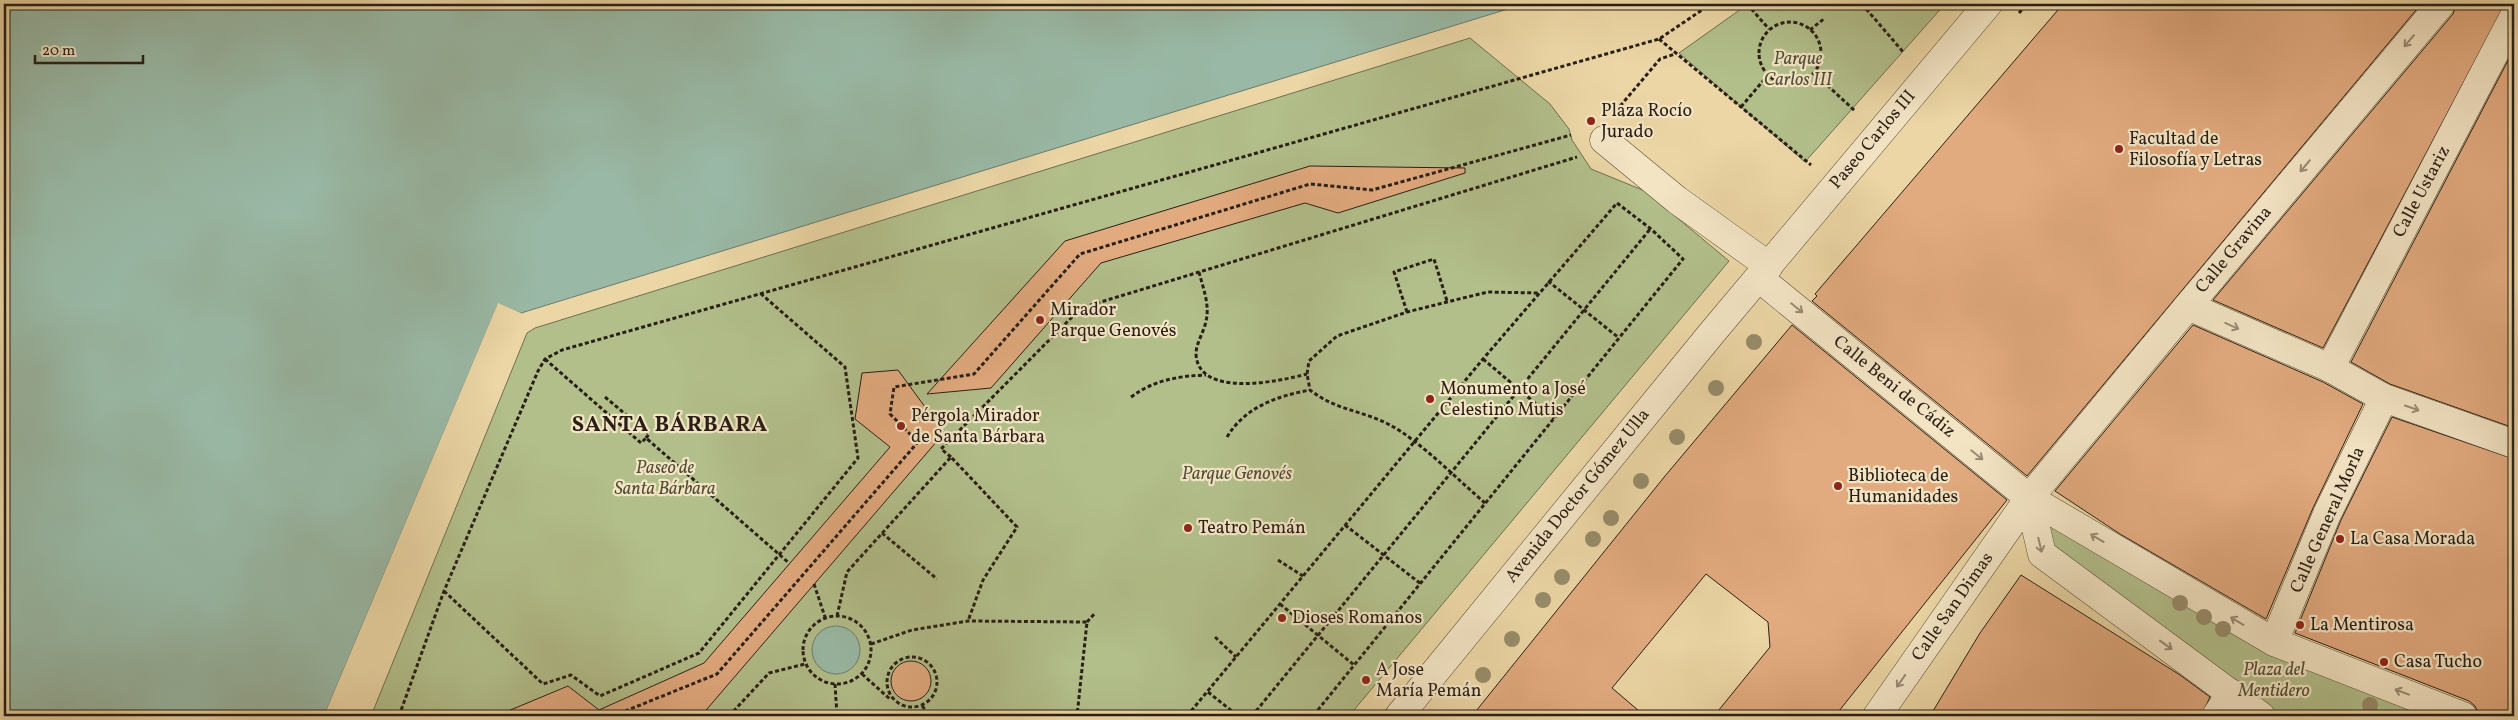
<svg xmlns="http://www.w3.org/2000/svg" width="2518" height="720" font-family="Vollkorn,serif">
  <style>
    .green { fill: #b2bf8b; stroke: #6e6f50 }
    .water { fill: #99b9a6; stroke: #6c7b6c }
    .pier { fill: #ecd6a5 }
    .building { fill: #e2aa7f; stroke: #291f16 }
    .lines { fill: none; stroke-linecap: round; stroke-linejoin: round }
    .pedestrian-casing { stroke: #5a4d3a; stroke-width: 29 }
    .minor-casing { stroke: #5a4d3a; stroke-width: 29 }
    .tertiary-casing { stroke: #5a4d3a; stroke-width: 29 }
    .path { stroke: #291f16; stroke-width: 3; stroke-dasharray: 4 2.5; stroke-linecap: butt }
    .pedestrian { stroke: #f3e4c4; stroke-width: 28 }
    .minor { stroke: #f3e4c4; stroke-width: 28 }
    .tertiary { stroke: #f3e4c4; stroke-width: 28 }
    .path-bridge { stroke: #291f16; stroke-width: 3; stroke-dasharray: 4 2.5; stroke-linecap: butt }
    .tree { fill: #978c6a }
    .oneway { stroke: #988b76 }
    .poi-dot { fill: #8f2418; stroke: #f3e4c4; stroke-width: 2 }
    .labels { text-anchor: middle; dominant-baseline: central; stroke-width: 4.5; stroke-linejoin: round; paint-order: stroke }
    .park-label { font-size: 18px; font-style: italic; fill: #524f39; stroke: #f3e4c4 }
    .poi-label { font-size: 18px; fill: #291f16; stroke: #f3e4c4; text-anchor: start }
    .street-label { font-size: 18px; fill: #291f16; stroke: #f3e4c4 }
    .district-label { font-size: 22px; font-weight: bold; letter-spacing: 1px; fill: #291f16; stroke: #f3e4c4 }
  </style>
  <rect width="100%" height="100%" fill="#ecd6a5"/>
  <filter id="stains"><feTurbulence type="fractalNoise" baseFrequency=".004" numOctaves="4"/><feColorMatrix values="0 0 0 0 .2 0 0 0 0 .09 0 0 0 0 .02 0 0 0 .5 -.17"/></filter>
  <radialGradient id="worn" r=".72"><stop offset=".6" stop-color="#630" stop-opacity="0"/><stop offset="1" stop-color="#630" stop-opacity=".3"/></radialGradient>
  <path class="green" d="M1748,4H1945L1805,162L1679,53Z
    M1470,38L1550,104L1569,129L1572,140L1591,169L1645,191L1729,261L1349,716H371L527,333L535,328Z
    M2029,498L2274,642L2463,716H2261L2042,554Z"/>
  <path class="water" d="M4,4H1524L521,313L498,304L324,716H4Z
    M812 650a24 24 0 1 1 48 0a24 24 0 1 1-48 0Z"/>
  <path class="pier" d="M498,303L521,313L520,316L500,307L327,716H324Z"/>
  <path class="building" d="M2063,4H2421L2027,476L1812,301L1817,296L1815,294Z
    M2456,4H2505L2323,348L2213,300L2453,14Z
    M2514,49V428L2390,384L2351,362Z
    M1310,166L1465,168V173L1338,213L1305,203L1101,263L991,388L927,394L1065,241Z
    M1792,325L2007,500L1835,716H1714L1770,647L1768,622L1706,574L1612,688L1645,716H1472L1665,476Z
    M2193,325L2323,382L2363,404L2313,508L2266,619L2120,534L2055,491Z
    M898,370L944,433L701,716H496L568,686L599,710L704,663L890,447L855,419L862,373Z
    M2392,417L2514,459V716H2488L2478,713L2475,706L2469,701L2295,633L2341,520Z
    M2021,575L2180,675L2210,697L2201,716H1930L1980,633Z
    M891 681a20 20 0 1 1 40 0a20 20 0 1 1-40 0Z"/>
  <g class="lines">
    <g class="pedestrian-casing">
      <path id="pedestrian" d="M1604,140L1677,200L1769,266
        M2330,368L2514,16
        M2029,498L2188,306
        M2274,642L2327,514L2384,398"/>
    </g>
    <g class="minor-casing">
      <path id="minor" d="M2441,4L2188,306L2330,368L2384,398L2514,444
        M1759,278L2029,498L2274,642L2463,716
        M2029,498L2042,554L2261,716
        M1877,716L2029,498
        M2216,716L2231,693"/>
    </g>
    <g class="tertiary-casing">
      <path id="tertiary" d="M1399,716L1711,334L1988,4"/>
    </g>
    <path class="path" d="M1747,4L1769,29
      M1862,4L1904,53
      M2019,13L2027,4
      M1759 53a31 31 0 1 1 62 0a31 31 0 1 1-62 0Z
      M1810,30L1825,18
      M1659,39L1811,165
      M1813,72L1855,111
      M1741,107L1768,75
      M1616,111L1660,59L1675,54
      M1199,272C1203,288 1210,305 1206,321C1204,332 1196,343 1196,354C1198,399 1281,381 1307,374
      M1548,281L1619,338
      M1407,312L1394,272L1434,259L1447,301
      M545,359L641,443L646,438L789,563
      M1483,359L1554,419
      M605,397L649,434L646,438
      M1131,397C1154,380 1178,376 1206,375
      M1227,437C1245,407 1277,396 1310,390
      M951,457L941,449L1081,308L1577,157
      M1485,503C1458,480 1420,441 1390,425C1362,410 1337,411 1310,390L1307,374L1309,361L1337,336L1407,312L1455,300L1488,292L1538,293
      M1345,525L1421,584
      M882,533L937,579
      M1278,560L1303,576
      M814,584L825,617
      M444,591L543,684L571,675L600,696L699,653L858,458L845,367L760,293
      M1280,604L1354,665
      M803 650a34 34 0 1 1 68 0a34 34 0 1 1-68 0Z
      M837,616L847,572L951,457L1017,527L983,580L968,621
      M1087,622L1095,613
      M1215,637L1236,657
      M871,644L912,630L968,621L1087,622L1077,716
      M887 682a25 25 0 1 1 50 0a25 25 0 1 1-50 0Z
      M862,674L891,700
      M835,684L837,716
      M1208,692L1238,716
      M922,706L931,716
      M399,716L444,591L538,371L545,359L562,350L1659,39L1711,4
      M729,716L769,673L805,664
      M1045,716L1062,713L1072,716
      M1187,716L1483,359L1617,203L1651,229L1683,259L1313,716
      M1252,716L1651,228"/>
    <use href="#pedestrian" class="pedestrian"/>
    <use href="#minor" class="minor"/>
    <use href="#tertiary" class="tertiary"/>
    <path class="path-bridge" d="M613,716L717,674L918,442L890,414L894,387L974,374L1080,254L1310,184L1372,190L1571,135"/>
  </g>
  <g class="tree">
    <circle cx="1754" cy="342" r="8"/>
    <circle cx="1716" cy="388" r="8"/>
    <circle cx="1677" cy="437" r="8"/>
    <circle cx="1641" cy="481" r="8"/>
    <circle cx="1611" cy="518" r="8"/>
    <circle cx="1593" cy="539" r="8"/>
    <circle cx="1562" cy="577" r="8"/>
    <circle cx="1543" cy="600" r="8"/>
    <circle cx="2180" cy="603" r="8"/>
    <circle cx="2204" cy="617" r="8"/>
    <circle cx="2223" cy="629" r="8"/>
    <circle cx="1512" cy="639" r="8"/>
    <circle cx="1483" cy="675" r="8"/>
    <circle cx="2370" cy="705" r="8"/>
  </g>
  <defs><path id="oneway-shaft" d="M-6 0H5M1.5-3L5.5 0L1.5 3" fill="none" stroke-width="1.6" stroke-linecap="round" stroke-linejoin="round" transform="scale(1.25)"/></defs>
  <g class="oneway">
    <use href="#oneway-shaft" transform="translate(2409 41) rotate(130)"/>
    <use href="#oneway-shaft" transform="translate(2305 166) rotate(130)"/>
    <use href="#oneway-shaft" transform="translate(1797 308) rotate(39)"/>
    <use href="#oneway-shaft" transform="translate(2232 326) rotate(24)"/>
    <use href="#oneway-shaft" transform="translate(2412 408) rotate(19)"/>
    <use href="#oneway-shaft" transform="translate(1977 455) rotate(39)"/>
    <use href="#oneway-shaft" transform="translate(2097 538) rotate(-149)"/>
    <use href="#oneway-shaft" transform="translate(2040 545) rotate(77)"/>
    <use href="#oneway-shaft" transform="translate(2237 621) rotate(-149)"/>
    <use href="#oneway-shaft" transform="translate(2166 645) rotate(36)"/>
    <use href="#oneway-shaft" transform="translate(1901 681) rotate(125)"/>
    <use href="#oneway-shaft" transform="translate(2402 692) rotate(-159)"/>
  </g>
  <g class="poi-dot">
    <circle cx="1591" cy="121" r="5"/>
    <circle cx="2119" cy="149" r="5"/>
    <circle cx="1040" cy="320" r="5"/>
    <circle cx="1430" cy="399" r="5"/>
    <circle cx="901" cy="426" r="5"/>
    <circle cx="1838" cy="486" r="5"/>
    <circle cx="1188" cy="528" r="5"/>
    <circle cx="2340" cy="539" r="5"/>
    <circle cx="1282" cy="618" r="5"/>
    <circle cx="2300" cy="625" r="5"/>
    <circle cx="2384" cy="662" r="5"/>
    <circle cx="1366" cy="680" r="5"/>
  </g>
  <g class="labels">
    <g class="park-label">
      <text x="1798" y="59">Parque<tspan x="1798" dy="21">Carlos III</tspan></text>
      <text x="665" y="468">Paseo de<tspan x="665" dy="21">Santa Bárbara</tspan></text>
      <text x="1237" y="474">Parque Genovés</text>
      <text x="2274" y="670">Plaza del<tspan x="2274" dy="21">Mentidero</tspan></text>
    </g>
    <g class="poi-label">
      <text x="1601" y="111">Plaza Rocío<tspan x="1601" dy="21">Jurado</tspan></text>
      <text x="2129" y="139">Facultad de<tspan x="2129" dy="21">Filosofía y Letras</tspan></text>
      <text x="1050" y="310">Mirador<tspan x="1050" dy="21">Parque Genovés</tspan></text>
      <text x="1440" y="389">Monumento a José<tspan x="1440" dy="21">Celestino Mutis</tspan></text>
      <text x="911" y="416">Pérgola Mirador<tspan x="911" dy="21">de Santa Bárbara</tspan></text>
      <text x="1848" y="476">Biblioteca de<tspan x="1848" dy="21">Humanidades</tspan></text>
      <text x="1198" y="528">Teatro Pemán</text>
      <text x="2350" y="539">La Casa Morada</text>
      <text x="1292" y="618">Dioses Romanos</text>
      <text x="2310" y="625">La Mentirosa</text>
      <text x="2394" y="662">Casa Tucho</text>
      <text x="1376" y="670">A Jose<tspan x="1376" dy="21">María Pemán</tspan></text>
    </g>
    <g class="street-label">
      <text transform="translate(1873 140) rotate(-50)">Paseo Carlos III</text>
      <text transform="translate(2422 192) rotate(-62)">Calle Ustariz</text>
      <text transform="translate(2234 250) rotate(-50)">Calle Gravina</text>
      <text transform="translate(1894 387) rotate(39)">Calle Beni de Cádiz</text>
      <text transform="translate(1578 496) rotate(-51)">Avenida Doctor Gómez Ulla</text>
      <text transform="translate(2328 520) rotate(-66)">Calle General Morla</text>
      <text transform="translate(1953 607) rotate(-55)">Calle San Dimas</text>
    </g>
    <g class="district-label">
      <text x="670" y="425">SANTA BÁRBARA</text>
    </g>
  </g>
  <rect width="2518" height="720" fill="none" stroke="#ecd6a5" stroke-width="20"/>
  <rect x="5" y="5" width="2508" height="710" fill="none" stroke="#291f16" stroke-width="2.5"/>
  <rect x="10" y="10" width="2498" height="700" fill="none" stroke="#291f16"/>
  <path d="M35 55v8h108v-8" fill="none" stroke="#291f16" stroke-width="2.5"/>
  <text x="42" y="55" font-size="15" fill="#291f16" stroke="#f3e4c4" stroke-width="4" paint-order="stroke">20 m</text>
  <rect width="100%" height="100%" filter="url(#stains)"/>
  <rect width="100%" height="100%" fill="url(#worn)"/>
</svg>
